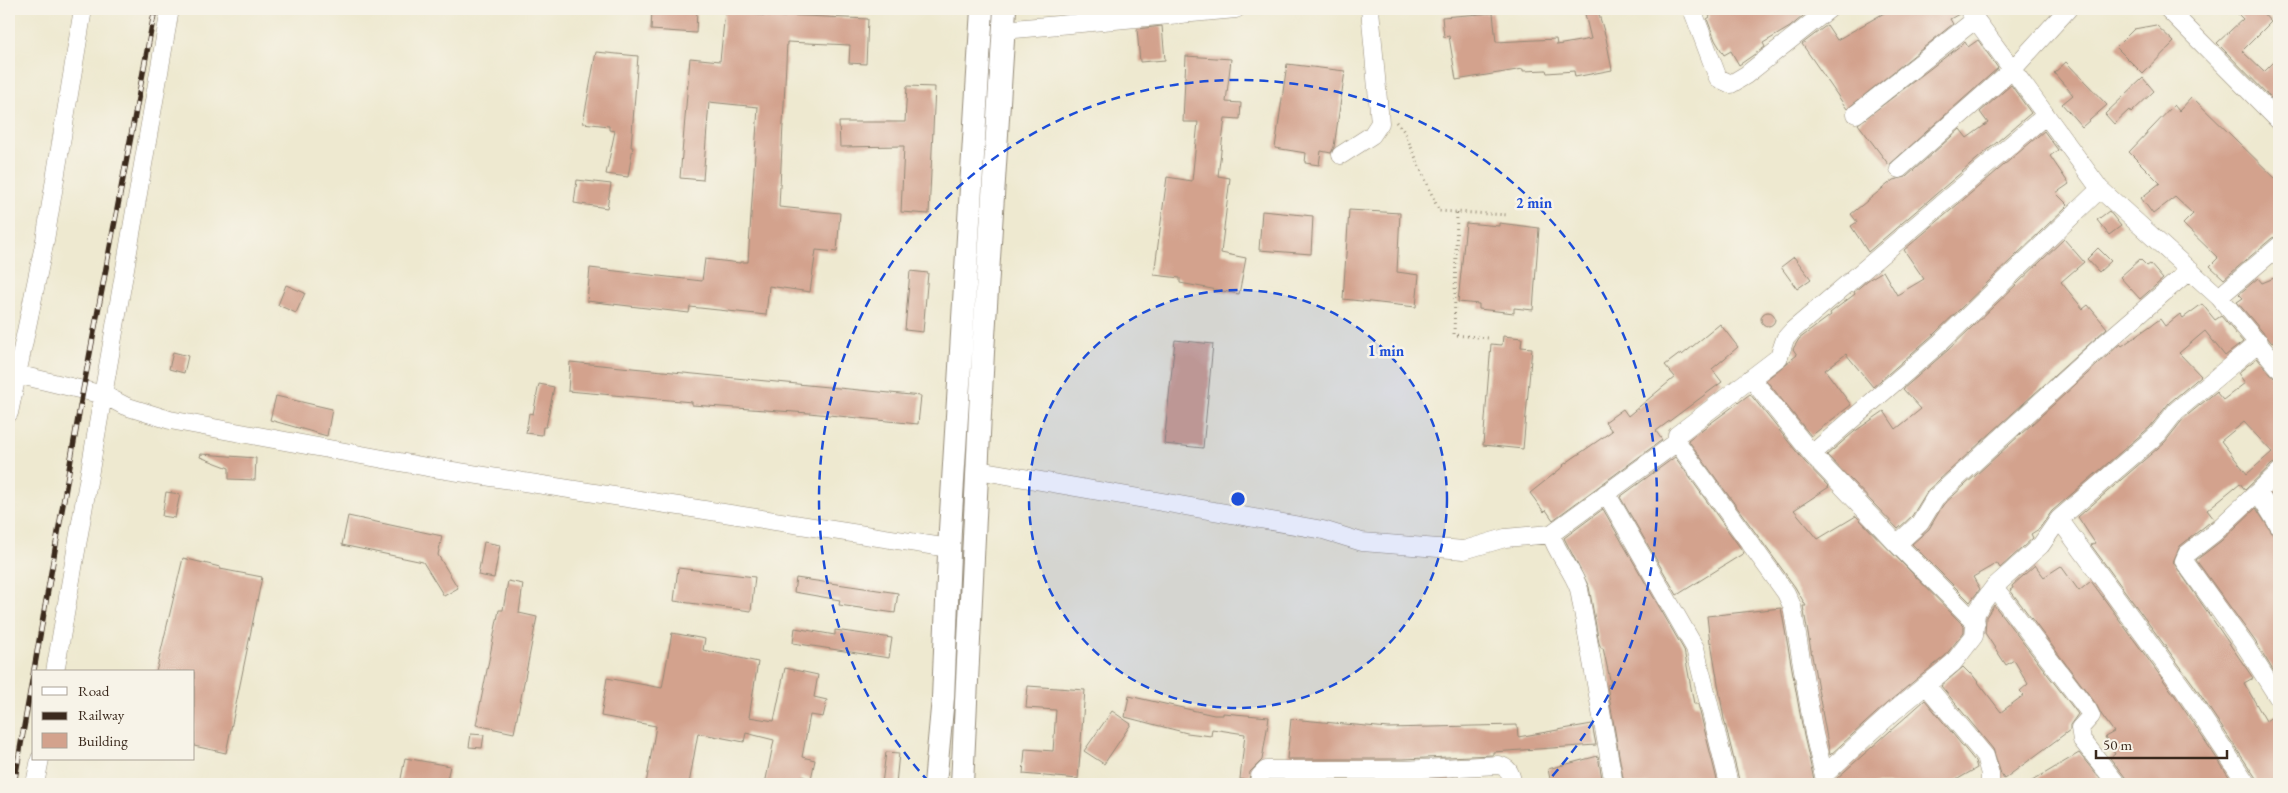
<svg xmlns="http://www.w3.org/2000/svg" width="2288" height="793" font-family="'EB Garamond',serif">
  <style>
    .building { fill: #d3a28d; fill-rule: evenodd }
    .lines { fill: none; stroke-linecap: round; stroke-linejoin: round }
    .minor-casing { stroke: #948a77; stroke-width: 19 }
    .major-casing { stroke: #948a77; stroke-width: 24 }
    .path { stroke: #948a77; stroke-width: 3; stroke-dasharray: 1 4; stroke-linecap: butt }
    .minor { stroke: #fff; stroke-width: 18 }
    .major { stroke: #fff; stroke-width: 22 }
    .rail-casing { stroke: #3b2a1e; stroke-width: 5.5 }
    .rail { stroke: #f7f3e8; stroke-width: 4; stroke-dasharray: 11; stroke-linecap: butt }
    .ring { fill: none; stroke: #1d4ed8; stroke-width: 2.5; stroke-dasharray: 9 6 }
    .centre { fill: #1d4ed8; stroke: #f7f3e8; stroke-width: 2.5 }
    .ring-label { font-size: 15px; text-anchor: middle; font-weight: bold; fill: #1d4ed8; stroke: #f7f3e8; stroke-width: 5; stroke-linejoin: round; paint-order: stroke }
  </style>
  <rect width="100%" height="100%" fill="#f7f3e8"/>
  <filter id="ink" filterUnits="userSpaceOnUse"><feTurbulence type="fractalNoise" baseFrequency=".02" numOctaves="2"/><feDisplacementMap in="SourceGraphic" scale="10" xChannelSelector="R" yChannelSelector="G"/><feConvolveMatrix kernelMatrix="1 2 1 2 8 2 1 2 1" color-interpolation-filters="sRGB"/></filter>
  <filter id="wash" filterUnits="userSpaceOnUse"><feTurbulence type="fractalNoise" baseFrequency=".0096" numOctaves="4" result="noise"/><feDisplacementMap in="SourceGraphic" scale="20" xChannelSelector="R" yChannelSelector="G"/><feGaussianBlur stdDeviation="1.12" result="paint"/><feColorMatrix in="noise" values="0 0 0 0 0 0 0 0 0 0 0 0 0 0 0 0 0 1.4 0 .05"/><feComposite in="paint" operator="in"/></filter>
  <g filter="url(#wash)">
    <rect width="100%" height="100%" fill="#eee9d0"/>
    <g id="blocks">
      <path class="building" d="M652,9H697L696,33L651,30Z
        M1706,9H1808L1809,11L1790,27L1763,43L1765,47L1739,65L1731,51L1724,55L1715,40L1707,19L1710,17Z
        M1891,9H1958L1959,14L1950,19L1953,24L1847,109L1802,44L1827,25L1837,40Z
        M2233,9H2259L2271,22L2242,51L2264,72L2279,57V106L2217,43L2243,19Z
        M1598,11L1606,38L1612,70L1575,77L1574,71L1547,73L1546,70L1523,71V69L1456,80L1449,36L1444,37L1442,17L1493,13L1496,42L1556,39L1557,45L1591,39L1585,14Z
        M725,12L785,17V15L868,19L866,64L849,63L850,45L787,42L779,207L840,213L837,252L816,250L810,292L769,286L766,315L690,307L689,313L587,301L590,268L702,281L705,259L740,263V262H748L758,107L709,102L703,180L680,178L690,58L720,61Z
        M2156,25L2174,42L2143,74L2116,47L2134,29Z
        M1162,26L1165,60L1140,62L1137,29Z
        M1978,40L1998,68L1889,165L1858,124L1965,42L1968,47Z
        M596,52L638,56L631,147H633L628,177L606,174L615,131L609,130V126L583,123Z
        M1186,56L1231,59L1226,102L1241,103L1240,119L1225,118L1218,176L1230,178L1221,253L1246,258L1239,294L1180,283V278L1154,275L1167,177L1192,181L1198,122H1183Z
        M2066,62L2107,105L2082,127L2062,104L2073,95L2054,73Z
        M1287,64L1345,71L1334,147L1331,153L1321,151L1319,165L1305,163L1306,153L1275,148Z
        M2143,78L2154,91L2131,113L2129,110L2114,124L2105,114Z
        M2011,85L2031,113L1868,252L1851,226L1857,222L1851,214L1893,180L1906,177L1960,129L1967,138L1988,123L1980,112Z
        M907,86L935,87L929,214L901,212L904,146L840,147L839,122H905Z
        M2192,97L2279,182V236L2272,238L2224,279L2210,266L2218,258L2183,224L2193,214L2175,197L2153,214L2141,198L2160,183L2129,152L2174,105L2179,111Z
        M2044,131L2058,150L2050,156L2069,184L2056,193L2068,205L1934,334L1873,387L1846,354L1825,370L1851,405L1811,436L1766,380L1797,355L1793,349L1799,339L1831,315L1830,313L1855,294L1854,292L1868,280L1883,271L1897,295L1924,279L1904,250Z
        M577,180L611,184L607,208L574,203Z
        M1349,210L1400,213L1397,272L1419,275L1416,307L1343,299Z
        M1262,211L1313,216L1311,254L1259,250Z
        M2109,211L2121,226L2109,235L2097,220Z
        M1466,223L1499,226V223L1539,228L1533,310L1514,308V313L1479,309V304L1458,302Z
        M2064,239L2084,262L2061,282L2083,309L2088,305L2107,328L1928,490L1912,516L1898,529L1827,455L1854,432L1884,411L1896,429L1921,409L1903,389L1948,350Z
        M2098,248L2111,261L2099,272L2087,259Z
        M1794,257L1811,279L1797,289L1781,267Z
        M2140,259L2147,266L2150,264L2163,279L2140,299L2120,277Z
        M910,271L928,273L923,332L905,330Z
        M2279,276V339L2272,343L2237,302L2243,298L2239,294L2258,278L2262,283Z
        M286,285L305,293L296,313L278,305Z
        M2202,304L2215,320L2221,316L2243,342L2225,356L2205,331L2179,353L2201,376L2169,403L2150,427L2052,511L2039,529L2031,534L2033,538L2000,568L1997,563L1973,577L1980,589L1970,602L1912,544L1929,529L1943,505L2120,344L2122,346L2160,319L2165,326L2180,314L2183,318Z
        M1761 319a7 7 0 1 1 14 0a7 7 0 1 1-14 0Z
        M1720,324L1738,347L1712,369L1722,382L1656,431L1662,440L1553,520L1546,510L1544,512L1530,493L1564,466L1563,465L1612,431L1605,422L1623,409L1628,416L1675,377L1665,365L1681,353L1682,355Z
        M1503,336L1522,338L1521,347L1532,348L1523,449L1483,445L1491,344L1502,345Z
        M1175,340L1213,344L1203,448L1164,444Z
        M173,352L188,356L184,373L169,369Z
        M2257,358L2271,375L2279,380V462L2272,464L2245,490L2240,483L2207,510L2214,519L2180,546L2173,562L2253,678L2244,683L2266,721L2279,712V784H2257L2256,778L2193,684L2091,545L2095,543L2078,517L2165,442L2184,418L2216,392L2223,400L2245,383L2238,373ZM2244,422L2272,452L2247,474L2221,441Z
        M570,362L921,396L918,424L809,413L692,405V402L568,391Z
        M539,384L554,387L546,427H543L542,435L526,433L529,413L533,414Z
        M1750,394L1804,461L1829,487L1794,510L1818,539L1856,516L1964,626V632L1945,656L1886,704L1830,755L1803,606H1806L1795,587L1688,440Z
        M276,396L332,409L327,436L270,420Z
        M201,454L256,458L255,480L229,479V468L200,457Z
        M1675,457L1744,553L1677,595L1620,497Z
        M2279,486V506L2271,494Z
        M166,492L180,494L175,518L162,516Z
        M2256,508L2279,544V680L2255,641L2196,560L2221,541Z
        M1603,509L1684,650L1694,704H1698L1718,784H1624L1607,685L1611,684L1603,648H1601L1599,643L1589,587L1564,538Z
        M348,516L442,536L438,555L458,588L444,596L423,562L342,545Z
        M484,542L500,545L494,578L478,575Z
        M183,558L220,567V569L262,577L226,753L194,746V672H156Z
        M2035,565L2044,577L2061,566L2079,591L2091,581L2175,696L2234,784H2127L2125,777L2110,758L2115,754L2105,737L2114,732L2101,714L2096,704L2010,590L2013,588L2012,586Z
        M678,568L755,577L751,611L674,601Z
        M796,578L898,593L895,613L839,605L840,600L794,592Z
        M508,581L523,584L519,613L537,617L514,733L476,725L499,610H503Z
        M1994,605L2078,714L2070,725V730L2004,779L2001,774L1993,749L1941,686L1963,667L1970,674L1971,673L2001,712L2024,695L2020,691L2028,684L2014,660L2006,665L1985,633L1986,617Z
        M1781,608L1804,736L1815,784H1740L1724,719L1711,642L1710,643L1707,616Z
        M795,628L835,635V630L892,638L889,658L793,643Z
        M672,633L705,639L703,650L758,662L749,717L774,721L785,668L818,675L814,697L827,700L823,717L810,715L802,757L815,760L811,779L801,776L800,784H765L774,740L746,733L744,742L698,733L689,784H646L656,726L601,716L607,678L662,688Z
        M1028,686L1085,690L1078,779L1023,774L1025,749L1053,751L1056,710L1026,708Z
        M1129,696L1214,715H1223V713L1269,717L1262,760L1250,772L1249,781L1240,779L1245,734L1212,729L1211,736L1187,733L1125,717Z
        M1925,700L1975,761L1977,768L1949,784H1836V779Z
        M1112,711L1131,724L1104,764L1084,751Z
        M1291,719L1388,728L1517,725L1518,737L1592,724L1596,745L1493,752V755L1403,759H1287Z
        M471,734L484,735L482,748L469,747Z
        M886,752L899,753L896,784H882Z
        M2079,753L2104,784H2027Z
        M1598,756L1603,784H1551L1548,769Z
        M405,758L450,766L446,784H400Z
        M1455,778L1456,784H1284V781H1403Z"/>
    </g>
  </g>
  <g filter="url(#ink)">
    <use href="#blocks" fill-opacity="0" stroke="#948a77" stroke-width="1"/>
    <g class="lines">
      <g class="minor-casing">
        <path id="minor" d="M1692,9L1718,78L1731,84L1746,75L1829,9
          M1968,9L2100,189L2219,297L2279,368
          M2168,9L2279,121
          M1003,30L1236,9
          M1856,114L1976,19
          M1341,155L1372,135L1380,123L1370,9
          M1899,169L2013,69L2068,9
          M2219,297L2279,246
          M16,374L104,395L125,406L170,420L427,467L949,548
          M1751,378L1812,454L1897,544L1976,623
          M9,413L45,240L83,9
          M1812,454L1941,342L2100,189
          M978,470L1323,530L1362,542L1464,550L1505,538L1551,534
          M2279,472L2214,533L2187,554L2184,561L2246,647L2279,699
          M2258,492L2279,526
          M1606,493L1695,648L1729,784
          M2059,519L2184,690L2247,784
          M1897,544L1920,523L1935,498L2103,345L2190,270
          M1994,587L2088,710L2091,716L2080,728L2082,740L2117,784
          M55,672L170,9
          M1926,685L1985,756L1990,774V784
          M1824,775L1893,712L1953,663L1974,636L1976,613L1983,602L1994,587L2041,545L2059,519L2158,434L2176,411L2259,342
          M35,784L40,759
          M1260,784V776L1266,770H1403L1498,765C1510,768 1510,773 1513,784
          M1614,784L1579,589C1572,569 1557,554 1551,534L1677,442
          M1826,784L1814,734L1792,606L1786,593L1677,442V435L1779,357L1785,339L1793,330L2046,115"/>
      </g>
      <g class="major-casing">
        <path id="major" d="M935,784L943,698L950,530L982,9
          M962,784L983,352L1005,9"/>
      </g>
      <path class="path" d="M1396,122L1404,131L1439,211L1508,215
        M1457,213L1454,335L1489,338"/>
      <use href="#minor" class="minor"/>
      <use href="#major" class="major"/>
      <g class="rail-casing">
        <path id="rail" d="M14,784L83,390L155,9"/>
      </g>
      <use href="#rail" class="rail"/>
    </g>
  </g>
  <circle cx="1238" cy="499" r="209" fill="#1d4ed8" fill-opacity=".12"/>
  <g class="ring">
    <circle cx="1238" cy="499" r="209"/>
    <path d="M929 782A419 419 0 1 1 1547 782"/>
  </g>
  <circle cx="1238" cy="499" r="8" class="centre"/>
  <g class="ring-label">
    <text x="1534" y="208">2 min</text>
    <text x="1386" y="356">1 min</text>
  </g>
  <rect width="2288" height="793" fill="none" stroke="#f7f3e8" stroke-width="30"/>
  <rect x="32" y="670" width="162" height="90" fill="#f7f3e8" stroke="#aca397"/>
  <rect x="42" y="687" width="25" height="8" fill="#ffffff" stroke="#aca397"/>
  <text x="78" y="696" font-size="15" fill="#3b2a1e">Road</text>
  <rect x="42" y="712" width="25" height="8" fill="#3b2a1e" stroke="#aca397"/>
  <text x="78" y="720" font-size="15" fill="#3b2a1e">Railway</text>
  <rect x="42" y="733" width="25" height="15" fill="#d3a28d" stroke="#aca397"/>
  <text x="78" y="746" font-size="15" fill="#3b2a1e">Building</text>
  <path d="M2096 750v8h131v-8" fill="none" stroke="#3b2a1e" stroke-width="2.5"/>
  <text x="2103" y="750" font-size="15" fill="#3b2a1e" stroke="#f7f3e8" stroke-width="4" paint-order="stroke">50 m</text>
</svg>
